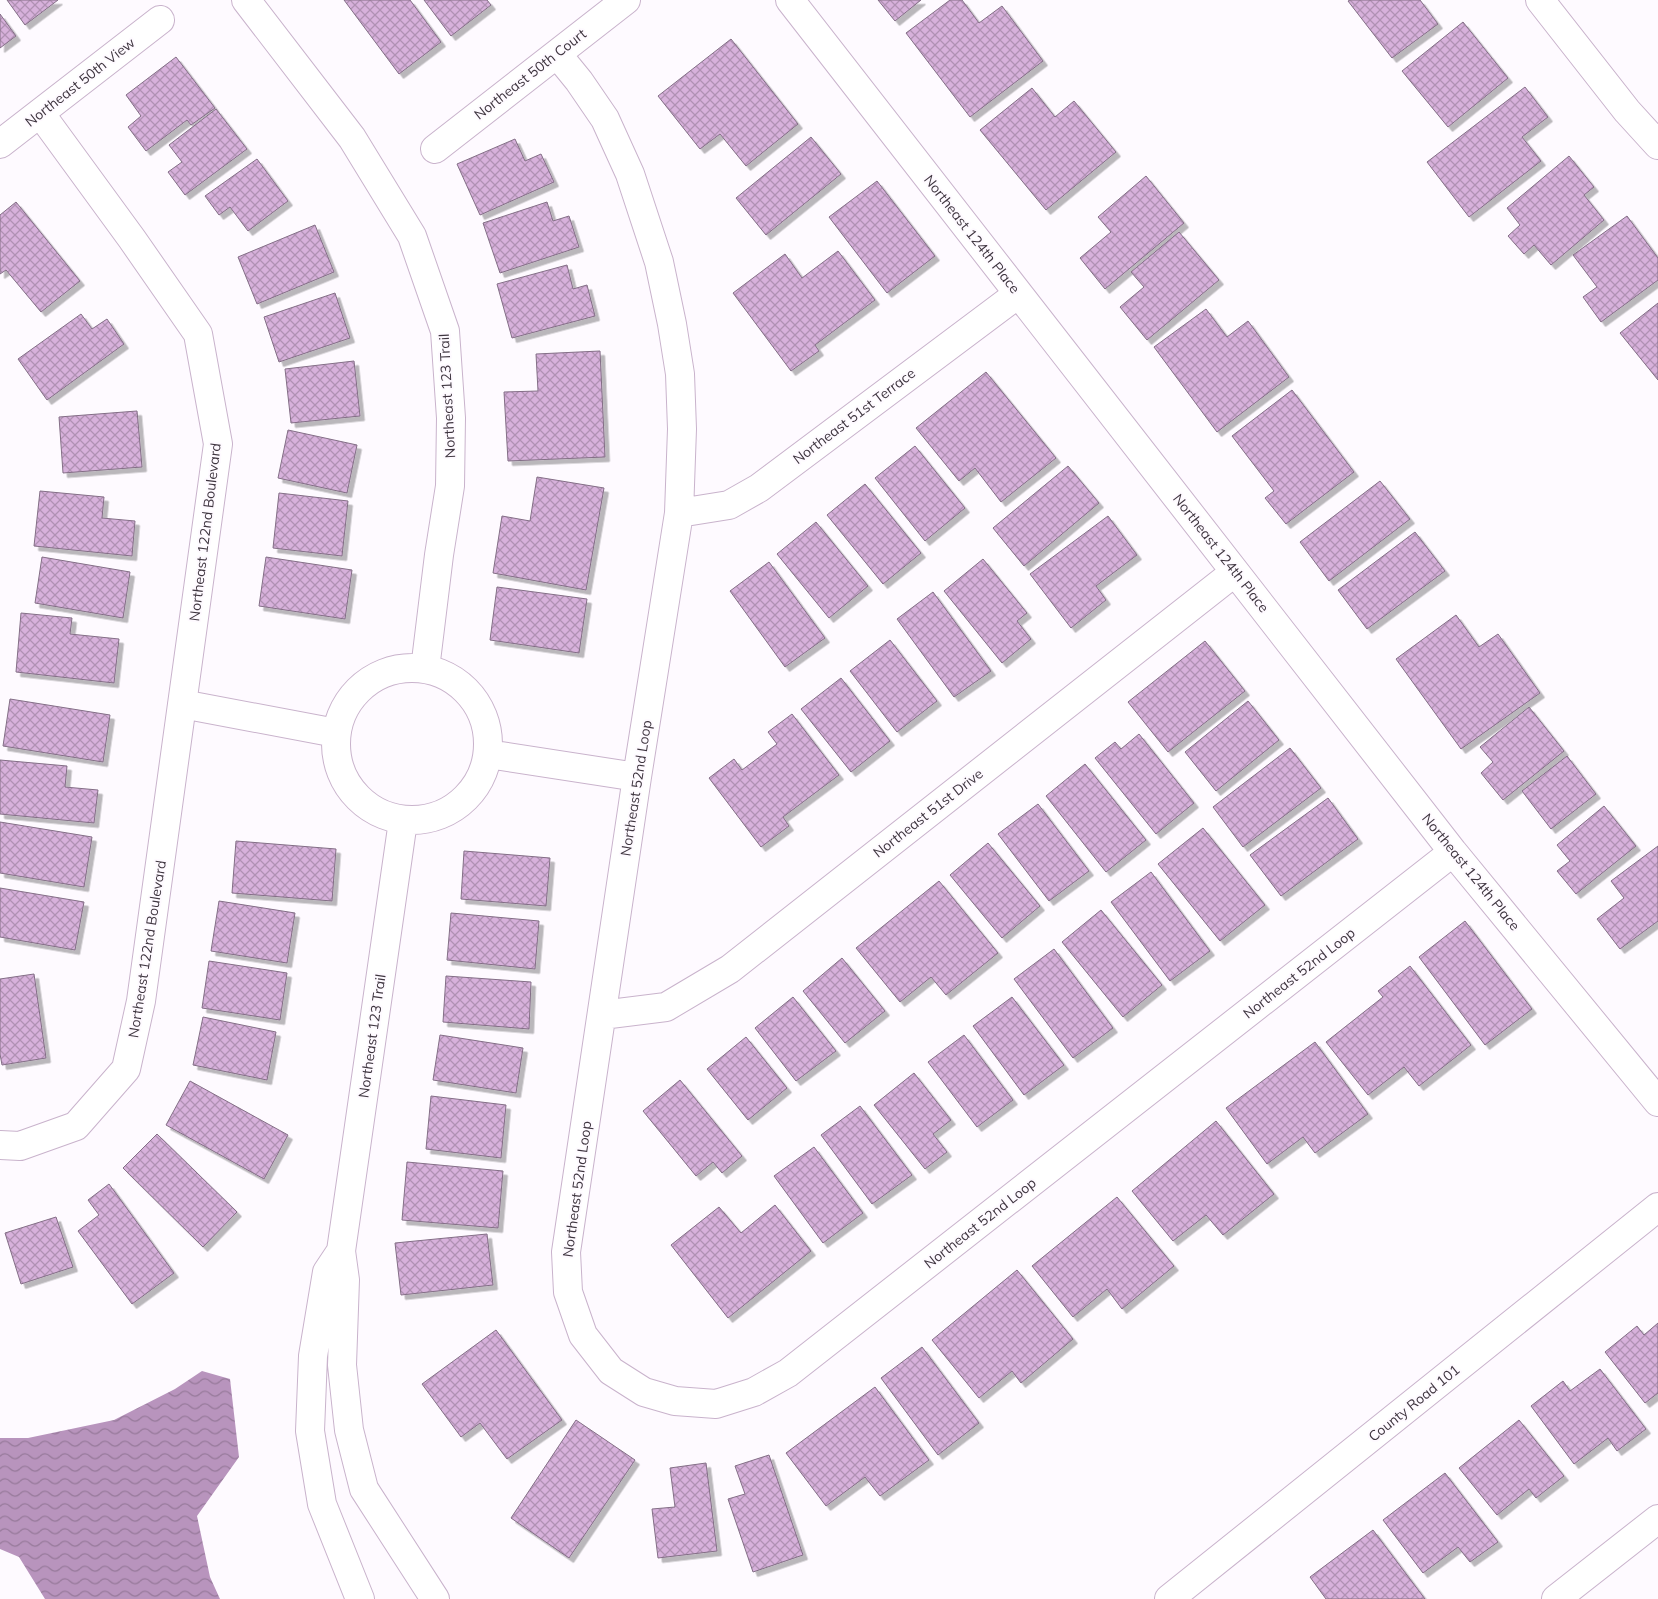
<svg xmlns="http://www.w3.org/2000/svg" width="1658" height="1599" font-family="Mulish,sans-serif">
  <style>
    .water { fill: url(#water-waves) }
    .building { fill: url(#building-cross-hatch); stroke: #836e86; filter: url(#shadow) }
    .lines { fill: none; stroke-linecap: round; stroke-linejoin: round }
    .minor-casing { stroke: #c9b3cc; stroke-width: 30 }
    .tertiary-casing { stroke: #c9b3cc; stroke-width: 30 }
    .minor { stroke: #fff; stroke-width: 28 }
    .tertiary { stroke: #fff; stroke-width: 28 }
    .labels { text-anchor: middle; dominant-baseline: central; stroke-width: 4; stroke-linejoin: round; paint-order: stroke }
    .street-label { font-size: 14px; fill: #3f3640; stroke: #fefaff }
  </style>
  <defs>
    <pattern id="water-waves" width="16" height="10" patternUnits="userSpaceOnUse" patternTransform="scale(1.25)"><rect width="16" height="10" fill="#b894bd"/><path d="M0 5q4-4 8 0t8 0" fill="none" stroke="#977a9b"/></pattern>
    <pattern id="building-cross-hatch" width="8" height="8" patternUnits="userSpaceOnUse" patternTransform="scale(1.25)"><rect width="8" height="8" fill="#d7b1db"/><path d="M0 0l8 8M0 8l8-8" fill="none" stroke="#b091b3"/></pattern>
    <filter id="shadow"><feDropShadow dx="4.5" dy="4.5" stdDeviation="0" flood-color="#0004"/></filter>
  </defs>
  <rect width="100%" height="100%" fill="#fefaff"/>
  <path class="water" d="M202,1371L230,1379L239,1457L197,1516L210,1577L220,1599H45L19,1557L0,1549V1438H28L114,1420L175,1389Z"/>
  <path class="building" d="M7,0H58L25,25Z
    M344,0H410L441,42L399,74Z
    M424,0H487L491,5L451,36Z
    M878,0H921L895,21Z
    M950,0H962L979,23L1002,6L1043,61L970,117L906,33Z
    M1350,0H1420L1438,24L1392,58L1348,1Z
    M0,14L16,36L0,48Z
    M1463,22L1508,78L1448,127L1402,71Z
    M731,39L798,124L746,166L720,134L700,149L658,96Z
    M176,57L215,108L191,125L187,120L146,151L128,127L141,116L126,95Z
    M1525,87L1548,117L1522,137L1541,161L1469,217L1427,162Z
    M1032,88L1055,117L1074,101L1116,152L1046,210L980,130Z
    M216,109L247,149L185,195L168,172L182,162L169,145Z
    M811,137L841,174L766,235L736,198Z
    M515,139L525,161L541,154L554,182L480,215L457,164Z
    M1569,156L1594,187L1584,195L1604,220L1551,265L1534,245L1524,254L1508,236L1520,225L1507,208Z
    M257,159L288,201L248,231L230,207L219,215L205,196Z
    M1146,176L1184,223L1105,289L1080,258L1111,232L1098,217Z
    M877,181L935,256L887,293L829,217Z
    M16,202L80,281L41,312L6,270L0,274V215Z
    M547,202L553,221L569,216L579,247L500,273L483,223Z
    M1627,216L1658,258V280L1601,322L1583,297L1597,287L1573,255Z
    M315,225L334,272L257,304L238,257Z
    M1179,232L1219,280L1147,340L1120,307L1144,287L1131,272Z
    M838,251L875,300L815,345L819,351L791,371L733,293L785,254L802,278Z
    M567,265L573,289L587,285L595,316L512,338L497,284Z
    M335,293L350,338L279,362L264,317Z
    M1658,303V380L1620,333Z
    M1206,309L1227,337L1248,321L1289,377L1217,432L1154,347Z
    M81,314L92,329L107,319L124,344L47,400L18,359Z
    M600,351L605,457L508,461L504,392L538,391L536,354Z
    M354,361L360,416L291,423L285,369Z
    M986,372L1056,458L1001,502L975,468L959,481L916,428Z
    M1292,390L1354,472L1286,524L1265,498L1274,491L1232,436Z
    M137,411L142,467L63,473L59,417Z
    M288,430L357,445L347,493L278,478Z
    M915,446L965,508L925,541L875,478Z
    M1068,466L1099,503L1024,566L993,528Z
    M537,477L604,488L586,590L493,573L502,516L530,521Z
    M1380,481L1410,519L1329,581L1300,542Z
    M865,484L921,553L883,584L827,515Z
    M40,491L104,497L102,518L135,521L132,556L34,546Z
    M279,493L348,501L342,556L273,548Z
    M1108,516L1137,555L1096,586L1106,600L1071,628L1030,574Z
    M816,522L868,586L829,618L777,554Z
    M1415,532L1445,571L1367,629L1338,590Z
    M42,557L130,572L123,618L35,603Z
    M266,557L352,570L345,619L259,606Z
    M983,559L1027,613L1017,621L1031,639L1002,663L944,591Z
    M769,562L825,638L785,667L730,591Z
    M497,587L587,599L579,653L490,640Z
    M933,592L991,671L954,697L897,619Z
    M21,613L72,618L70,634L119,639L114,683L16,672Z
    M1456,615L1479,647L1498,634L1540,693L1461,749L1396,659Z
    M890,640L937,701L897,732L850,671Z
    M1205,641L1245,691L1168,752L1128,702Z
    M841,678L890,741L851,772L801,709Z
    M10,699L110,715L103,762L3,746Z
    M1248,701L1279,740L1216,791L1185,752Z
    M1529,707L1564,751L1503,800L1481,773L1493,762L1480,747Z
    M792,714L839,775L783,817L789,826L761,847L709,778L734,759L742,770L777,744L768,732Z
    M1139,734L1194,803L1156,834L1095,758L1115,742L1121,749Z
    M1290,748L1321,788L1243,847L1213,807Z
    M1567,756L1596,794L1551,829L1522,791Z
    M0,760L67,766L65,787L98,790L94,823L0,814Z
    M1085,764L1146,840L1106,872L1046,796Z
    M1328,798L1358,839L1281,896L1250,855Z
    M1038,804L1089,871L1049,901L998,834Z
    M1604,806L1636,846L1576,894L1557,871L1570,861L1557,845Z
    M0,822L92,837L84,887L0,873Z
    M1203,828L1265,905L1220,941L1158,864Z
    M236,841L336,849L332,901L232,893Z
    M988,843L1040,906L1002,938L950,875Z
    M1658,846V921L1620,949L1597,919L1624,898L1611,881Z
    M464,851L550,858L546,906L461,899Z
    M1151,872L1210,951L1170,981L1111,902Z
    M939,881L998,953L946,995L931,977L900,1002L856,948Z
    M0,888L84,902L75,950L0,937Z
    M219,901L295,913L287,963L211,951Z
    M1101,910L1162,985L1123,1017L1062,942Z
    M451,913L539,921L535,969L447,960Z
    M1465,921L1532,1009L1485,1045L1419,957Z
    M1054,949L1113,1028L1073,1058L1014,979Z
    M842,958L885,1011L845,1043L803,991Z
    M209,961L287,973L280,1020L202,1008Z
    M1410,966L1471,1045L1419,1086L1404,1067L1368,1095L1326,1042L1383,997L1378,991Z
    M34,974L46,1058L2,1065L0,1054V979Z
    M446,976L531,982L529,1029L443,1022Z
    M793,997L836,1051L796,1081L755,1028Z
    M1012,997L1064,1065L1024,1095L973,1026Z
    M203,1017L276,1032L267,1080L193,1065Z
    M440,1035L523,1048L516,1093L433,1080Z
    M964,1035L1013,1100L977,1127L928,1062Z
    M746,1037L787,1088L748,1120L707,1069Z
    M1315,1042L1368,1114L1315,1153L1303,1137L1267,1164L1226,1108Z
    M914,1073L951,1120L933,1134L947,1152L925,1169L874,1105Z
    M680,1080L742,1156L722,1173L713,1162L696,1176L643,1111Z
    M190,1081L288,1135L264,1179L166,1125Z
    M431,1096L506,1105L501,1158L426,1149Z
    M860,1106L912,1175L872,1204L821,1135Z
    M1216,1121L1274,1194L1223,1235L1206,1215L1173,1241L1132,1191Z
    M157,1134L237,1212L203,1247L123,1168Z
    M814,1147L863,1213L823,1243L774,1176Z
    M407,1162L503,1171L498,1228L402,1220Z
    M109,1184L174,1273L132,1304L78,1231L99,1215L88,1200Z
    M1117,1197L1174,1266L1122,1309L1107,1289L1073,1317L1032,1266Z
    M775,1205L811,1251L728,1318L671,1245L719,1207L741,1233Z
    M56,1217L73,1267L21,1284L5,1233Z
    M487,1234L493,1285L401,1295L395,1243Z
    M1017,1270L1073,1339L1021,1383L1012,1371L979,1398L932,1340Z
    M1658,1323V1393L1645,1403L1605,1352L1637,1326L1644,1335Z
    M496,1330L562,1420L507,1459L480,1423L461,1437L422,1384Z
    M922,1347L979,1423L938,1455L881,1378Z
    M1600,1369L1646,1429L1617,1451L1608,1438L1574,1464L1531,1406L1563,1381L1570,1391Z
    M875,1387L929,1460L880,1496L865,1477L826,1506L786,1453Z
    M576,1420L635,1460L569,1558L511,1518Z
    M1519,1420L1564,1476L1536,1498L1529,1489L1497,1515L1459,1468Z
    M769,1455L803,1555L753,1572L728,1499L745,1494L735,1466Z
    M706,1463L717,1551L658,1558L652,1509L675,1507L670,1468Z
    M1445,1473L1498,1542L1470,1562L1458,1547L1423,1573L1383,1520Z
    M1373,1530L1425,1599H1326L1310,1577Z"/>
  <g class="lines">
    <g class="minor-casing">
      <path id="minor" d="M246,0L352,138L412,236L445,331L451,418L450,486L439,555L425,669
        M790,0L1453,852L1658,1102
        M1540,0L1627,111L1658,145
        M557,54L579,81L605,119L630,174L659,262L672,324L680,374L682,429L679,513L637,777L566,1252L568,1292L583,1335L611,1371L644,1392L675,1401L716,1404L754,1392L788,1373L1453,852
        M0,144L160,20
        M435,149L626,0
        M679,513L729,505L759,488L1018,294
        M336 744a76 76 0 1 1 152 0a76 76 0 1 1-152 0Z
        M182,704L336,733
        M488,754L637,777
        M403,821L341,1251L345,1280L342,1365L349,1430L364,1489L435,1599
        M602,1015L666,1007L730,969L1235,572
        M0,1145L20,1146L76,1126L126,1069L141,1001L218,444L198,334L132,239L40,113
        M341,1251L327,1272L313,1356L310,1431L322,1504L360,1599
        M1556,1599L1658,1519"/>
    </g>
    <g class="tertiary-casing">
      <path id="tertiary" d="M1169,1599L1658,1207"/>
    </g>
    <use href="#minor" class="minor"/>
    <use href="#tertiary" class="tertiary"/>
  </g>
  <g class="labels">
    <g class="street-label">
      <text transform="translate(530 74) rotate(-38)">Northeast 50th Court</text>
      <text transform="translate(80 82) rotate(-38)">Northeast 50th View</text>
      <text transform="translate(972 234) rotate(52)">Northeast 124th Place</text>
      <text transform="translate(447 396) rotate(-93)">Northeast 123 Trail</text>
      <text transform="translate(854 416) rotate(-37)">Northeast 51st Terrace</text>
      <text transform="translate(205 532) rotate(-83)">Northeast 122nd Boulevard</text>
      <text transform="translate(1221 553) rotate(52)">Northeast 124th Place</text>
      <text transform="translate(636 788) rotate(-81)">Northeast 52nd Loop</text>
      <text transform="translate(928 813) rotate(-38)">Northeast 51st Drive</text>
      <text transform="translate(1471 872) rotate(51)">Northeast 124th Place</text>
      <text transform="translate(147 949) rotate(-81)">Northeast 122nd Boulevard</text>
      <text transform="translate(1299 973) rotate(-38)">Northeast 52nd Loop</text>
      <text transform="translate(372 1036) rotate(-82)">Northeast 123 Trail</text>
      <text transform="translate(577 1189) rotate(-82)">Northeast 52nd Loop</text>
      <text transform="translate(980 1223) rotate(-38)">Northeast 52nd Loop</text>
      <text transform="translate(1414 1403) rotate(-39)">County Road 101</text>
    </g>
  </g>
</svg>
